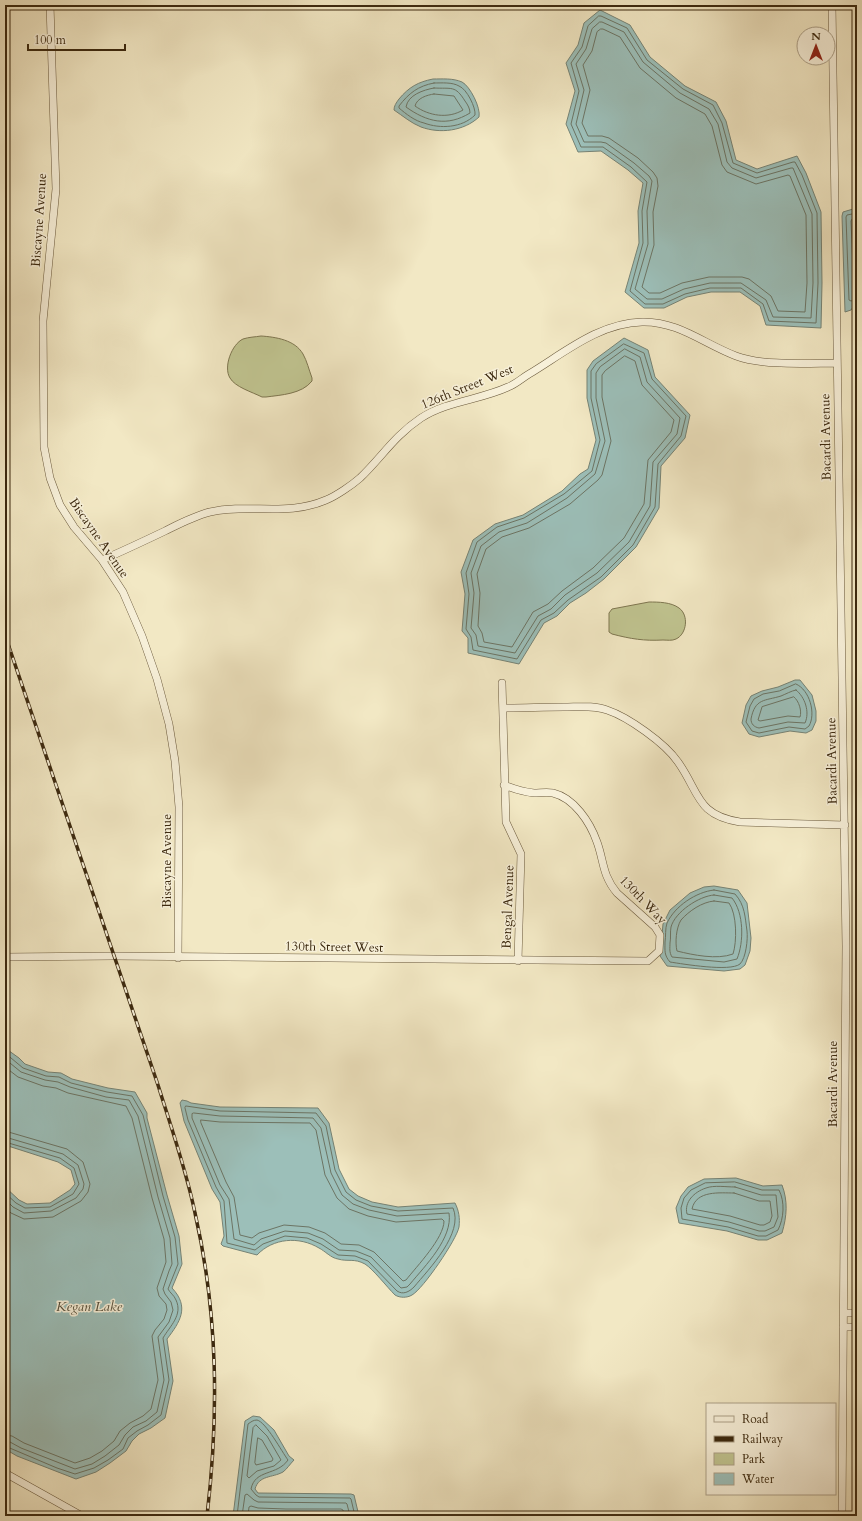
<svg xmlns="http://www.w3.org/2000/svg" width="862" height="1521" font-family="Cardo,serif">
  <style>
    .green { fill: #c0c490; stroke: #7e7650 }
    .water { fill: #9cbfb9; stroke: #768375 }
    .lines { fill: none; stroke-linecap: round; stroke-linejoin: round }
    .shore { stroke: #6c7464; stroke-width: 1 }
    .minor-casing { stroke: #6a593c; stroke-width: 8 }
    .minor { stroke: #f7f0d9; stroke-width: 7 }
    .rail-casing { stroke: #3c290f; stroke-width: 3.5 }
    .rail { stroke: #f7f0d9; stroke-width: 2; stroke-dasharray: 6; stroke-linecap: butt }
    .labels { text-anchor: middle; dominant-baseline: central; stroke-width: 3; stroke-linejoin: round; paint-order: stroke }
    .street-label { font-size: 13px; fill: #3c290f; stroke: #f7f0d9 }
    .water-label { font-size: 14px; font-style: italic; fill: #544e3a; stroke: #f7f0d9 }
  </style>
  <rect width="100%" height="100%" fill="#f2e8c4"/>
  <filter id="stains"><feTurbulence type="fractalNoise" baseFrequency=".005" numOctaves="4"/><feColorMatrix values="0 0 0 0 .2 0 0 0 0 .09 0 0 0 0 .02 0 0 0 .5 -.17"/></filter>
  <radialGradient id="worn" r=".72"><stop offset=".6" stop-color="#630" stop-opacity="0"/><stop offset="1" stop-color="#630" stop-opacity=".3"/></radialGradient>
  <path class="green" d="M261,336C276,337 295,340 303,354C307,361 309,370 312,378V381C302,394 281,395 266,397H262C252,392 235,387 230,378C223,367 232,344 243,339C249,337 255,337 261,336Z
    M649,602C658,602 671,602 679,608C689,615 687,634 676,639C672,641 667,640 663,640C644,641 631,639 612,634L609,632V613L612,609Z"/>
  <path class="water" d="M600,10L630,25L650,57L685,86L716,102L726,121L736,160L757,169L797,156L806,173L821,212L822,283L821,328L766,325L760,306L740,292H711L687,297L664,308H644L625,292L639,243L638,211L643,183L628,170L601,151L578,152L566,124L575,91L566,63L578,45L584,23Z
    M433,79C442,79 453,78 462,82C470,86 481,108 479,117C464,131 440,134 421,127C411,123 403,116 394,110C394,106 396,103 399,99C409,87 418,82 433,79Z
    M853,209L857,210V301L851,310L845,312L842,216L843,212Z
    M624,338L648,350L655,377L690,415L685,438L661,466L659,508L636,547L604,579L586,593L570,603L557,616L544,623L519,664L468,653V638L462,631L465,594L461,572L473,540L495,524L523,515L562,491L580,474L588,469L596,440L587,398V370L593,361Z
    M795,680H800L812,695L816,711V721L812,730L806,733L790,731L759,737L749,734L742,723L746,705L751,696L762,691L778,687Z
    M714,886L738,890L747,903L751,938L750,951L745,965L740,969L724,971L667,966L660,956L663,924L670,910L690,893L704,887Z
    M5,1048L19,1058L25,1064L48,1072L61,1073L72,1079L108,1088L135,1092L147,1113V1118L167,1195L179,1236L182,1264L172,1288C190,1307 180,1322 167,1339L173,1381L165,1418L151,1428L139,1434L132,1441L126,1451L110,1463L96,1472L76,1479L17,1456L5,1449V1187L19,1200L27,1204L50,1203L70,1190L75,1184L71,1170L58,1162L5,1145Z
    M182,1100L187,1101L191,1103L220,1107L318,1108L329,1123L339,1169L349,1189L358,1196L372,1202L398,1207L455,1203C459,1211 460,1218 459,1227C457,1239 423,1289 412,1295C407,1298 400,1298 395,1295C387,1287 373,1269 365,1264C354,1258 348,1262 338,1259C331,1258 325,1251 319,1248C299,1236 273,1238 257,1255L223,1246L221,1244L224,1236L220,1202L212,1189L184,1121L180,1103Z
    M736,1178L763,1186L782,1185C788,1201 787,1216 782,1233L767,1240H758L727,1231L679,1223L676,1208L681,1196L688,1187L704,1179Z
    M253,1416L260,1417L274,1430L289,1456L294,1460C290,1464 287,1469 283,1472C272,1478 259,1475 255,1489L258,1493L351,1494L354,1495L359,1516H233L245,1421Z"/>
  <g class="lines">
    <path class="shore" d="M599,16H601L627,28L647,60L683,89L713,105L722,123L733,163L757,173L793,162H795L802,175L817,213L818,283L816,323L769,321L763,304L741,288H710L685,294L663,304H645L630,291L643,243L642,211L647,182L631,167L603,147H581L571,124L579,91L571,63L582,47L588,26Z
      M600,22H602L624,32L643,62L680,93L709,109L718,124L727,162L732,168L756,178L791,168H793L812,214L813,283L811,318L773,317L766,300L741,283H710L684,289L662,299H647L635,289L648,244L647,211L652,181L649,176L634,163L606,143L601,142H584L576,124L584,90L576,64L586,49L592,29Z
      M601,29H603L620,37L640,68L676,98L705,114L712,126L722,165L727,172L756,184L788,175L790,176L806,215L807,283L805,312L778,311L771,296L749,279L742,277H709L682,283L660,293H649L642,287L654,245L653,212L658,186L657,178L653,172L638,158L609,138L602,136H588L582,123L590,90L583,65L592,51L597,32Z
      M434,83C442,83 452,82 459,86C467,89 476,108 475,115C462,128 440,129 424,123C415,121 406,114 399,108V106C409,93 418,86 434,83Z
      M434,88C452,89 455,85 465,101C468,105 470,109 470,113C447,127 427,122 406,107C408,95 423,90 434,88Z
      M434,94L454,96L463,110C448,119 429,116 415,106C417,98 427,95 434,94Z
      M857,213L847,215L846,217L849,300L851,301L857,299
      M857,218L852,219L851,221L854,292L857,294
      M624,344L644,353L652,379L686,416L681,436L658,464L655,507L633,545L601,577L568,600L554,613L541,620L517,659L473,650L471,637L466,629L469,594L466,573L477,542L497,527L524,518L564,494L592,471L600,440L591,398V371L596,364Z
      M625,349L640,357L647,382L680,418L677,434L653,462L650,506L629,542L597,573L565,595L551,609L538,616L515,653L478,646L476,635L471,628L474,593L471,573L481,546L499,532L527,523L567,498L595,474L605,441L596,398V373L600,367Z
      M625,356L635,361L642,385L674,420L671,432L648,460L644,504L624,538L593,568L562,591L548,604L533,612L512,647L484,642L482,633L478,626L480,593L477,574L486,549L502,537L529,528L570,504L598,480L602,475L611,441L602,397V375L605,371Z
      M796,684C810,690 816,714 809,726L805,729L789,727L759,733L752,731L746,722L750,706L754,699L763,694L779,691Z
      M796,690C805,697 810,712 805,723L788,722L759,728C754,727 751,724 751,719C755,698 765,701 781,696C786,694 791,691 796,690Z
      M794,697C799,701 802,711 800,717L788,716L760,721L758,720L762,707Z
      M714,890L735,894C745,905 745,917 747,931C748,939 746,958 740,964C730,972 683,964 670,962C664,955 665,951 665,942C666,936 665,929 667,923C675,906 696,892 714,890Z
      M714,895L732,898C744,913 744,942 737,959L724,962L672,957C669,952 670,948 670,943C671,938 670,932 671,927C675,912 699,896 714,895Z
      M714,901L729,903C737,914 737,942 733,954C717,960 693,955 677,951C675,943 676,928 681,920C689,911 702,902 714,901Z
      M5,1053L23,1068L46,1076L59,1077L71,1083L107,1092L132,1096L143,1115L163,1196L175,1237L178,1264L168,1289C170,1293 174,1295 176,1300C183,1315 170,1326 163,1338L169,1380L161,1415L148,1425L137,1431L128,1438L123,1449L108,1460L94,1468L75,1474L57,1468L5,1446
      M5,1059L21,1072L45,1080L58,1082L70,1087L106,1097L129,1100L138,1116L158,1197L170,1238L172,1264L169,1271L163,1289L165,1294L171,1302L173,1310L169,1322L158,1337L164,1380L157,1412L146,1421L133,1427L125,1435L119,1445L105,1456L92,1464L75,1469L21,1448L10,1442L5,1441
      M5,1067L18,1077L43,1086L56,1088L68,1093L126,1106L132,1118L152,1198L164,1239L166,1262L157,1288L159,1296L166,1304L167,1310L164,1319L155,1330L152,1336L158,1380L151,1409L143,1416L130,1423L120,1431L114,1441L102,1451L90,1458L75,1463L24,1443L12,1436L5,1435
      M186,1106L220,1111L316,1113L326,1126L335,1170L346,1192L356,1200L371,1206L398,1211L453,1208C464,1233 429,1269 414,1287C409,1292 403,1295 397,1291L368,1261L355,1256L338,1255L321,1244L307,1238L285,1236L263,1244L255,1250L227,1243L224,1201L216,1187L188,1120L185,1108Z
      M194,1113L220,1116L313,1118L321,1128L331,1173L342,1195L353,1204L369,1210L397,1216L449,1213C453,1238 425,1266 410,1284L407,1287L401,1288L371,1257L356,1251L339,1250L323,1239L308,1233L285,1231L261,1239L254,1245L234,1239L229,1199L220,1185L192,1118V1114Z
      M201,1120L220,1122L310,1123L316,1130L325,1175L337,1198L349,1209L368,1216L396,1222L442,1219L444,1221C444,1238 417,1266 406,1280L403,1281L374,1252L359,1245L341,1244L325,1233L309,1227L284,1225L259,1233L252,1238L240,1235L234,1197L226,1182L201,1123Z
      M5,1131L67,1149L83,1162L90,1184L88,1192L81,1201L53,1217L24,1219L11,1213L5,1207
      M5,1137L63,1154L78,1165L84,1184L83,1189L76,1198L51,1211L24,1213L13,1207L5,1199
      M5,1142L60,1158L74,1168L79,1184L73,1194L50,1207L25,1208L16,1203L5,1193
      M735,1182L762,1190H779C785,1202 784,1218 778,1230L766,1236H758L728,1227L682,1219L681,1208L684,1198L691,1190L705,1183Z
      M735,1187L761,1195H776L778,1217L774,1227L765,1231H759L729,1222L687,1214C684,1202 694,1192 706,1188C714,1185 726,1187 735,1187Z
      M734,1193L759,1201H770L772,1216L770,1222L764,1225H760L730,1216L692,1209C696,1190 720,1193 734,1193Z
      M256,1425L267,1436L281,1460L274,1466L257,1471L249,1478L247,1476L253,1428Z
      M258,1438L262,1440L273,1459L272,1461L256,1465L255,1463Z
      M237,1516L248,1424C251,1422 253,1420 257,1420C266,1422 282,1452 288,1460C277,1476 255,1469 251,1489L256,1495L259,1497L350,1498L351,1499L355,1516
      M242,1516L245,1495L247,1494L254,1500L258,1502L346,1503L347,1504L350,1516
      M248,1516L249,1507L251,1506L258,1508L286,1509H341L343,1510L344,1516"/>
    <g class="minor-casing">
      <path id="minor" d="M50,5L56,189L43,321L44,447L50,478L60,505L74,527L102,560L123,592L142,636L157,679L169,724L175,761L179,807L178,958
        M832,5L846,946L842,1516
        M102,560C123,551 144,541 165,531C179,524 194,516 210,512C250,503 287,517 326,500C336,496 352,485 360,478C382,457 394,436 421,418C447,401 480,400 508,387C516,384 522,378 529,374C564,353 599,323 642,322C678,321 704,344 736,356C762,366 809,363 837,363
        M502,683L506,822L521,854L518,961
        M503,708C524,708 544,707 564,707C578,707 594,705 607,710C628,717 665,743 678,762C700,793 696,815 740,822L845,825
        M5,957L113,956L648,961L659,951L660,935L655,927L617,893C602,875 604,861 597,842C590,822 574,798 553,793C547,792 540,793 534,793C524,792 514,789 504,785
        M844,1313H857
        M843,1327H857
        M5,1473L82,1516"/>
    </g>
    <use href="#minor" class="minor"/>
    <g class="rail-casing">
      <path id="rail" d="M5,635L158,1085C171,1127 186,1169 195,1213C218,1314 219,1413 207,1516"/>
    </g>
    <use href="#rail" class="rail"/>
  </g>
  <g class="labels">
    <g class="street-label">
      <text transform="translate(39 220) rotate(-86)">Biscayne Avenue</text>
      <text transform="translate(467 387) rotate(-22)">126th Street West</text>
      <text transform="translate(826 437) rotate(-91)">Bacardi Avenue</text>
      <text transform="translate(99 538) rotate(55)">Biscayne Avenue</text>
      <text transform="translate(832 761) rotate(-91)">Bacardi Avenue</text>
      <text transform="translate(167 861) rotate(-90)">Biscayne Avenue</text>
      <text transform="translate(643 900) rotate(46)">130th Way</text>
      <text transform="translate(508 907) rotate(-88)">Bengal Avenue</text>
      <text transform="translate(334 947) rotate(1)">130th Street West</text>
      <text transform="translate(833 1084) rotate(-90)">Bacardi Avenue</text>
    </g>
    <g class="water-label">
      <text x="89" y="1306">Kegan Lake</text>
    </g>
  </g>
  <rect width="862" height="1521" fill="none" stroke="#f2e8c4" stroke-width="20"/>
  <rect x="6" y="6" width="850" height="1509" fill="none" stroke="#3c290f" stroke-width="2"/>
  <rect x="10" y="10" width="842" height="1501" fill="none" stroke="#3c290f"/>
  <rect x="706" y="1403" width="130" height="92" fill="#f7f0d9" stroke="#aca088"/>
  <rect x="714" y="1416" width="20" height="6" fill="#f7f0d9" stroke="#aca088"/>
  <text x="742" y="1423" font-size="12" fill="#3c290f">Road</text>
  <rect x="714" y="1436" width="20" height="6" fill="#3c290f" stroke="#aca088"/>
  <text x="742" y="1443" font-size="12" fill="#3c290f">Railway</text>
  <rect x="714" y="1453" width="20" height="12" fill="#c0c490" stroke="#aca088"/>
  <text x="742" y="1463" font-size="12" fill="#3c290f">Park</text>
  <rect x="714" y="1473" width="20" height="12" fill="#9cbfb9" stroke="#aca088"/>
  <text x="742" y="1483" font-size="12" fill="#3c290f">Water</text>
  <g transform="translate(816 46)"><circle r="19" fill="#f7f0d9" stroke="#aca088"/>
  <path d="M0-3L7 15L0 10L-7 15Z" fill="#8f2418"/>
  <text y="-6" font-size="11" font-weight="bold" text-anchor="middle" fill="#3c290f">N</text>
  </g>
  <path d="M28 44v6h97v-6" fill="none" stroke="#3c290f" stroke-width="2"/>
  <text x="34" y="44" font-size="12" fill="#3c290f" stroke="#f7f0d9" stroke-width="3" paint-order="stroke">100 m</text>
  <rect width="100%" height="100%" filter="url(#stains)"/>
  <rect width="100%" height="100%" fill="url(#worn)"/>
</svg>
